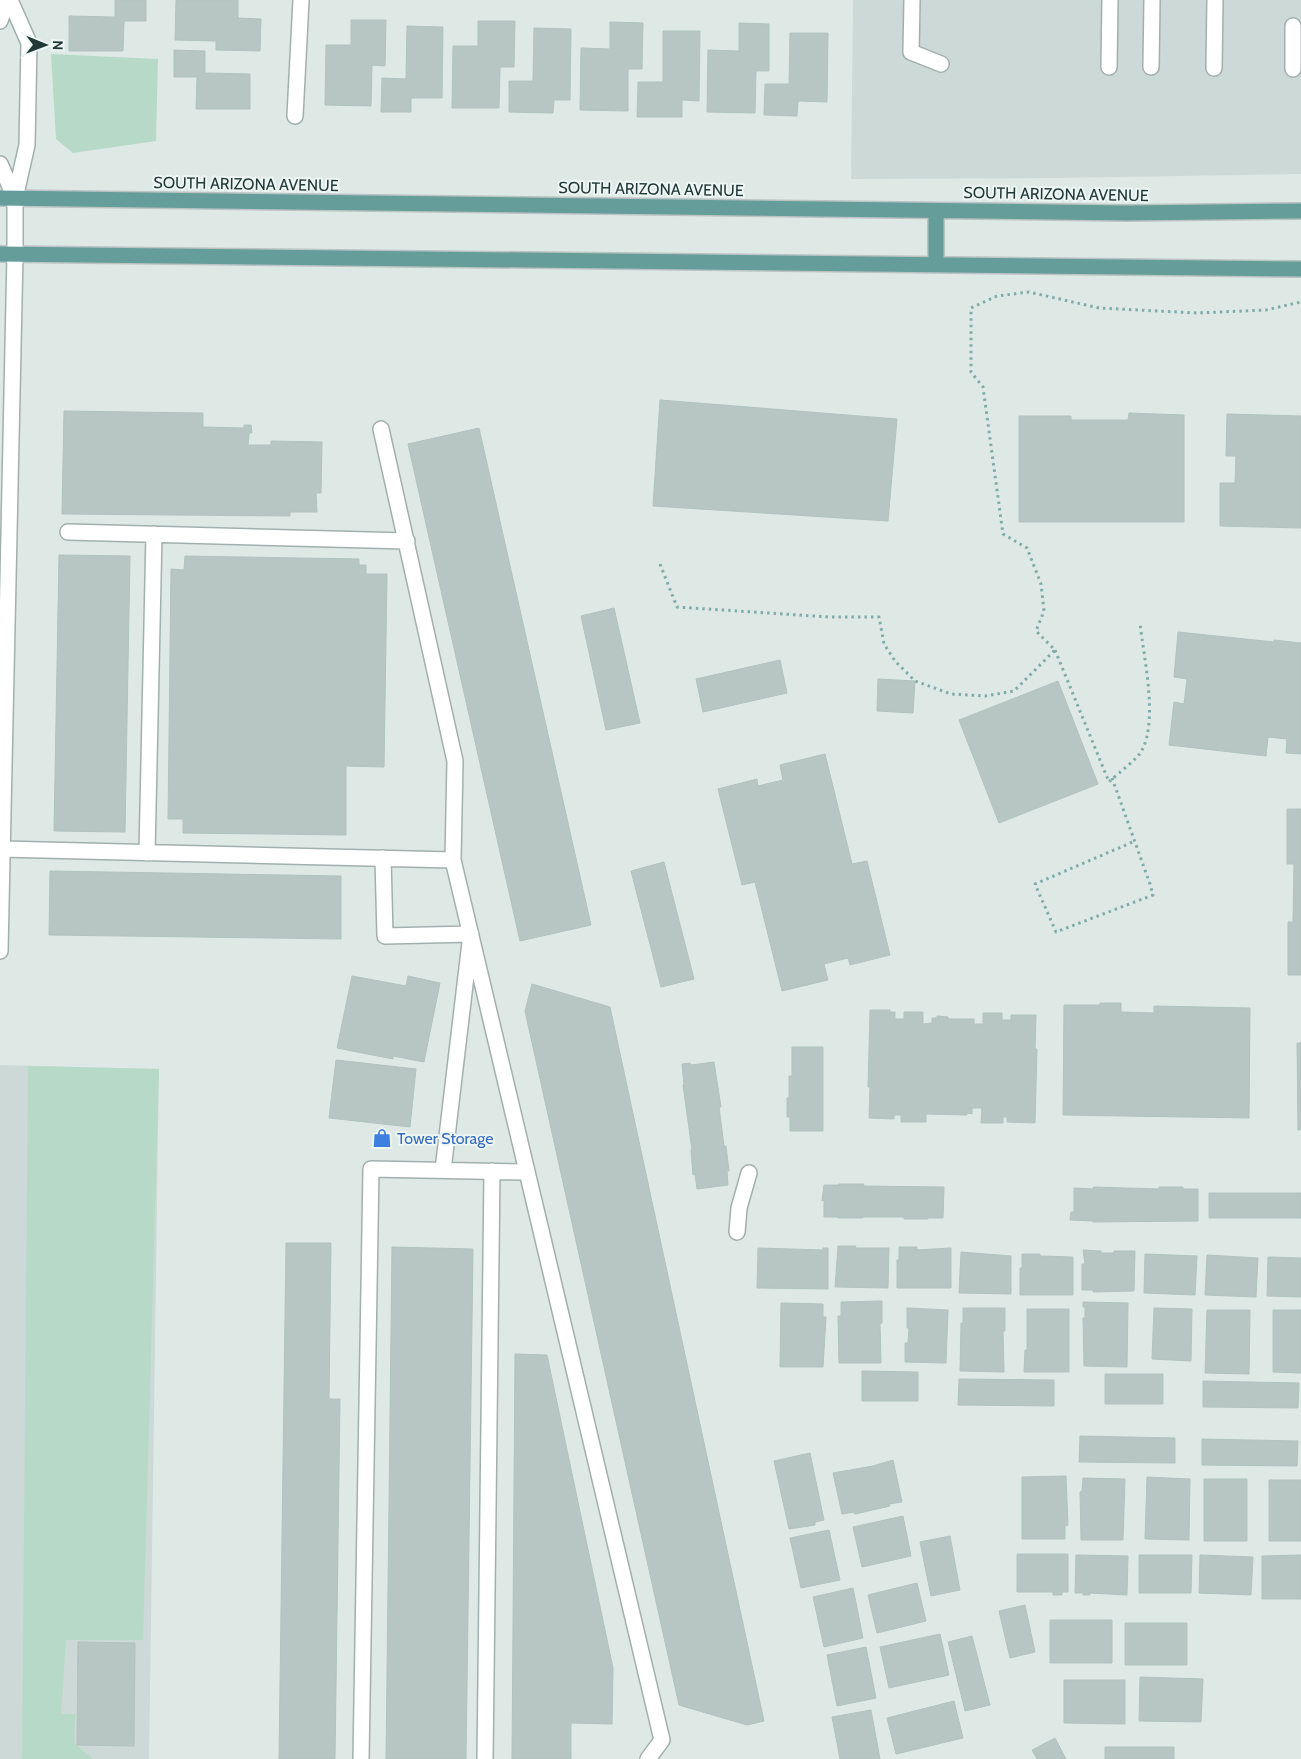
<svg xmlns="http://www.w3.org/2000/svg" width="1301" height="1759" font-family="Cabin,sans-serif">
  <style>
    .built { fill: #ccd9d6 }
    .green { fill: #b7dac8 }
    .building { fill: #b7c6c3; stroke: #b1c2bf }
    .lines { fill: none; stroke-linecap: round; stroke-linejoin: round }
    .service-casing { stroke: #a1b0ae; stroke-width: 18 }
    .minor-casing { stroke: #a1b0ae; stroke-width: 18 }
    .primary-casing { stroke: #bcc3c3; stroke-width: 18 }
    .path { stroke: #80aba7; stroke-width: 3; stroke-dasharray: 2.5 4; stroke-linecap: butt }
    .service { stroke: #fff; stroke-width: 15 }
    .minor { stroke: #fff; stroke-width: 15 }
    .primary { stroke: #649d9a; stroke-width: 15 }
    .labels { text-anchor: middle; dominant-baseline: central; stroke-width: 4; stroke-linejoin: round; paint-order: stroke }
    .street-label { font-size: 16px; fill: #203836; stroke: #eef6f4 }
    .shop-label { font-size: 16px; fill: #366cbe; stroke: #eef6f4; text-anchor: start }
  </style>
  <rect width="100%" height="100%" fill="#dee9e6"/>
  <path class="built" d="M853,0H1301V174L1055,178L851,179Z
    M0,1065L159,1069L149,1759H0Z"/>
  <path class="green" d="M51,54L158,59L156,141L73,153L56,139Z
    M28,1066L159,1069L143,1640H66L61,1714H75L74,1743L93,1759H22Z"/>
  <path class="building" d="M115,0H146V21H124L123,51H69V16L115,17Z
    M176,0H238V18L261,19L260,51L216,50V41L175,40Z
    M351,20H386L385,66L372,65L371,106L325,105L326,45H351Z
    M478,21H515L514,67H500L499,108H452L453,46H478Z
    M610,22L643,23L642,69H628V111L580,110L581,48L610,49Z
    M739,23L769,24V71H756L755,113L707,112L708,50L739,51Z
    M407,26L443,27L442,98H411V112H381L382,78L406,79Z
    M534,28L571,29L570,100H554L553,113L509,112V81H533Z
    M663,31H700L699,101L682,100V117H637L638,82H663Z
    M790,33H828L827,102L798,101L797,116L764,115L765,84H789Z
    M174,50L205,51V73L250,74V109H196L197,77H174Z
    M660,400L897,419L888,521L653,506Z
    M64,411L203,413V427L244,428V425H251L252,433H249L248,445H271V441L322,442L321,493H316L317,512H290V516L62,514Z
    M1129,413L1184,415V522H1019V416H1071V420H1128Z
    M1227,414L1301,416V528L1220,526V483H1235L1236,456H1226Z
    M479,428L591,925L520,941L408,444Z
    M59,555L130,556L125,832L54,831Z
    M185,556L359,559V565H366V574H387L384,767L346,766V835L183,833V819H168L171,569L184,570Z
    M614,608L640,723L606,730L581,616Z
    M1178,632L1274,642V640L1301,643V754L1286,753L1287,739L1268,737L1266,756L1169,745L1174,702L1184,704L1187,679L1174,677Z
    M780,660L787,693L703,712L696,679Z
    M878,679L915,681L913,713L877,711Z
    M1058,681L1098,784L999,823L959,720Z
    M825,754L852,864L867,861L890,955L850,965L848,958L824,964L828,980L782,991L755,882L742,885L718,789L757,779L758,786L783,780L780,765Z
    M1287,809H1301V975H1288V922H1293L1294,864H1287Z
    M664,862L694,979L661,987L631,871Z
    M50,871L341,876V939L49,935Z
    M352,976L406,986L408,976L440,983L424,1062L393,1056V1059L337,1048Z
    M532,984L610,1007L764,1721L747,1725L679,1705L525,1011Z
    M1100,1003H1121V1012L1154,1013V1006L1250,1008L1249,1118L1063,1115L1064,1005H1100Z
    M870,1010H890V1012H895V1019H904V1012H923V1024L932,1023V1018H937V1016L948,1017V1019H974V1024H983V1013H1002V1020H1011V1015H1036L1035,1049H1037L1035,1123L1007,1122V1117H1003V1123H981L982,1108H972V1114L967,1113V1115L926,1114V1122H901V1115H894V1119L869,1118L870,1087H868Z
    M1297,1043H1301V1130H1298Z
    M792,1047H823V1131H790V1117H787V1098H789V1076H792Z
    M336,1060L416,1069L410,1127L329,1118Z
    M714,1062L721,1107H719L724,1146H726L729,1171H727L728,1185L697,1189L695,1174L693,1175L691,1150H692L683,1085H684L682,1064L690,1063L691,1065Z
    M839,1184H864L863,1186L944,1187L943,1218H928V1219H904V1217H863V1218H838V1217H824V1200L822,1201L824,1185H839Z
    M1093,1187L1159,1189V1187H1183V1189H1198V1221L1093,1222V1221L1070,1220L1071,1212H1074V1188L1094,1189Z
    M1209,1193H1301V1218H1209Z
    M286,1243H331L329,1399H340L335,1759H279Z
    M838,1246H856L855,1248H889L888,1288L835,1287Z
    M392,1247L473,1249L466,1759H386Z
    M899,1247H917V1250L951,1248V1288H897V1260H899Z
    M758,1248L823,1250V1248H828V1289L757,1288Z
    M1083,1250L1101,1251V1253H1114V1251H1135L1134,1291L1093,1292V1290H1082V1264H1085Z
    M961,1252L1011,1256V1294L959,1293Z
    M1022,1254H1040V1256L1073,1257V1295H1020V1268H1022Z
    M1145,1254L1197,1256L1195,1295L1144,1293Z
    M1207,1255L1258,1258L1256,1297L1205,1295Z
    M1268,1257L1301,1258V1297L1267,1296Z
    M882,1301V1323L880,1324L881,1363H839L838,1316H841V1302Z
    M1083,1302L1128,1303L1127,1367L1084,1366L1083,1318H1085V1307H1083Z
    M781,1303L823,1304V1317H826L823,1367H780Z
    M907,1308L948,1310L946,1363L905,1362V1343H908L909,1328H907Z
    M963,1308H1005V1331H1003L1004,1372L960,1371L961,1323H963Z
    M1154,1308L1192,1309L1191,1361L1152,1359Z
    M1027,1309H1069V1372H1024L1025,1350H1027Z
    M1207,1310H1250L1249,1374L1205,1373Z
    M1273,1310H1301V1373L1273,1372Z
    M515,1354L547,1355L613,1668L612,1724L571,1723V1759H512Z
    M862,1371L918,1372V1401H862Z
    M1105,1374H1163V1404H1105Z
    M959,1379L1054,1380V1406L958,1405Z
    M1203,1381L1299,1383L1298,1408L1203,1407Z
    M1080,1436L1175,1438V1463L1079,1462Z
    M1202,1439L1298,1441L1297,1466L1202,1465Z
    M810,1453L824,1520L815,1522V1525L789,1529L774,1461Z
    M893,1460L902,1502L889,1504L890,1506L855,1514L854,1512L842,1514L833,1473L873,1466Z
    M1066,1476L1068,1525L1065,1526V1539H1022V1477Z
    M1147,1477L1190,1479L1189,1540L1145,1539Z
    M1083,1478L1125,1479L1123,1540H1081L1080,1492L1082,1491Z
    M1204,1479H1247V1541H1204Z
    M1269,1480H1301V1541H1269Z
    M903,1516L911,1556L862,1567L853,1527Z
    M829,1530L840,1580L801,1588L790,1538Z
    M950,1536L960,1590L931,1596L920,1542Z
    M1017,1554H1068V1592H1062V1595H1053V1592H1017Z
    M1076,1555L1128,1556L1127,1595L1090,1593V1595H1083V1593H1075Z
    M1139,1555H1192L1191,1593H1139Z
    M1200,1555L1253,1557L1251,1595L1199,1593Z
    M1301,1555V1599H1262V1556Z
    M917,1583L926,1621L877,1633L868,1595Z
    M853,1588L863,1638L824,1647L813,1597Z
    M1025,1605L1035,1652L1010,1658L999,1611Z
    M1050,1620H1112V1663H1050Z
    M1125,1623H1187V1665H1125Z
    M940,1634L949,1675L889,1688L880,1647Z
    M972,1636L990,1705L965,1711L948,1642Z
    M78,1642L135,1643L134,1746L77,1745Z
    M866,1647L876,1698L837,1706L827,1655Z
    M1140,1677L1203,1679L1201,1722L1139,1721Z
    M1064,1680H1125V1724L1064,1723Z
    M954,1701L963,1738L896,1754L887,1718Z
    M871,1710L880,1759H840L832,1717Z
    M1055,1738L1066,1759H1037L1032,1750Z
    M1105,1747H1174V1759H1105Z"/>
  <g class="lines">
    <g class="service-casing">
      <path id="service" d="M912,0L911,52L941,64
        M1109,67L1110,0
        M1151,67L1152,0
        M1214,68L1215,0
        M1293,69V26
        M68,532L407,541
        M2,849L453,860L455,761L381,429
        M147,853L154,534
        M383,858L385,936L471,934L443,1170
        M453,860L662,1740L648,1759
        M0,951L15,254
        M737,1232L739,1208L749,1173
        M361,1759L371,1169L527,1172
        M485,1759L492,1171"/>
    </g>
    <g class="minor-casing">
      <path id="minor" d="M10,0L29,43L27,145L15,198V254
        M0,21L7,0
        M295,116L301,0
        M0,164L15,198"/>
    </g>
    <g class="primary-casing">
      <path id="primary" d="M0,198L1127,213L1301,211
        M0,254L1301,269
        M936,265V211"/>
    </g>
    <path class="path" d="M660,564L677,607L829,617H879L884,644L895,661L915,681L951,694L985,696L1014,691L1055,650L1036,631L1044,611L1041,584L1027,548L1003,534L983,387L971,372V308L997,296L1029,292L1099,308L1197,313L1266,310L1301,302
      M1055,650L1109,782C1118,773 1137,760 1142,750C1158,720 1144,658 1140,624
      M1112,778L1150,884L1153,895L1056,932L1035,884L1135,841"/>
    <use href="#service" class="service"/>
    <use href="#minor" class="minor"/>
    <use href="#primary" class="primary"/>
  </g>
  <defs>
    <g id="shop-bare" transform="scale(1.5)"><path d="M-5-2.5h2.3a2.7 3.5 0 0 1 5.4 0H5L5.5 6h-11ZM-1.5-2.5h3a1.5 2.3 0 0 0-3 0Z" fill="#3f7fe0" stroke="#eef6f4" stroke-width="2.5" paint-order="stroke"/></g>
  </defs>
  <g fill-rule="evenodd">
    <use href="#shop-bare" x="382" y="1138"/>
  </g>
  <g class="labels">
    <g class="street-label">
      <text transform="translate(246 184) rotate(1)">SOUTH ARIZONA AVENUE</text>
      <text transform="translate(651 189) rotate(1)">SOUTH ARIZONA AVENUE</text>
      <text transform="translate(1056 194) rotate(1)">SOUTH ARIZONA AVENUE</text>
    </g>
    <g class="shop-label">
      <text x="397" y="1138">Tower Storage</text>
    </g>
  </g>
  <g transform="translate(45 45) rotate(91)" stroke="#eef6f4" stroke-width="4" paint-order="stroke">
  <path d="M0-4L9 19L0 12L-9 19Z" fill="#203836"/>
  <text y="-8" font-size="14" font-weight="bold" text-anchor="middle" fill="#203836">N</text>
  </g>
</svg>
